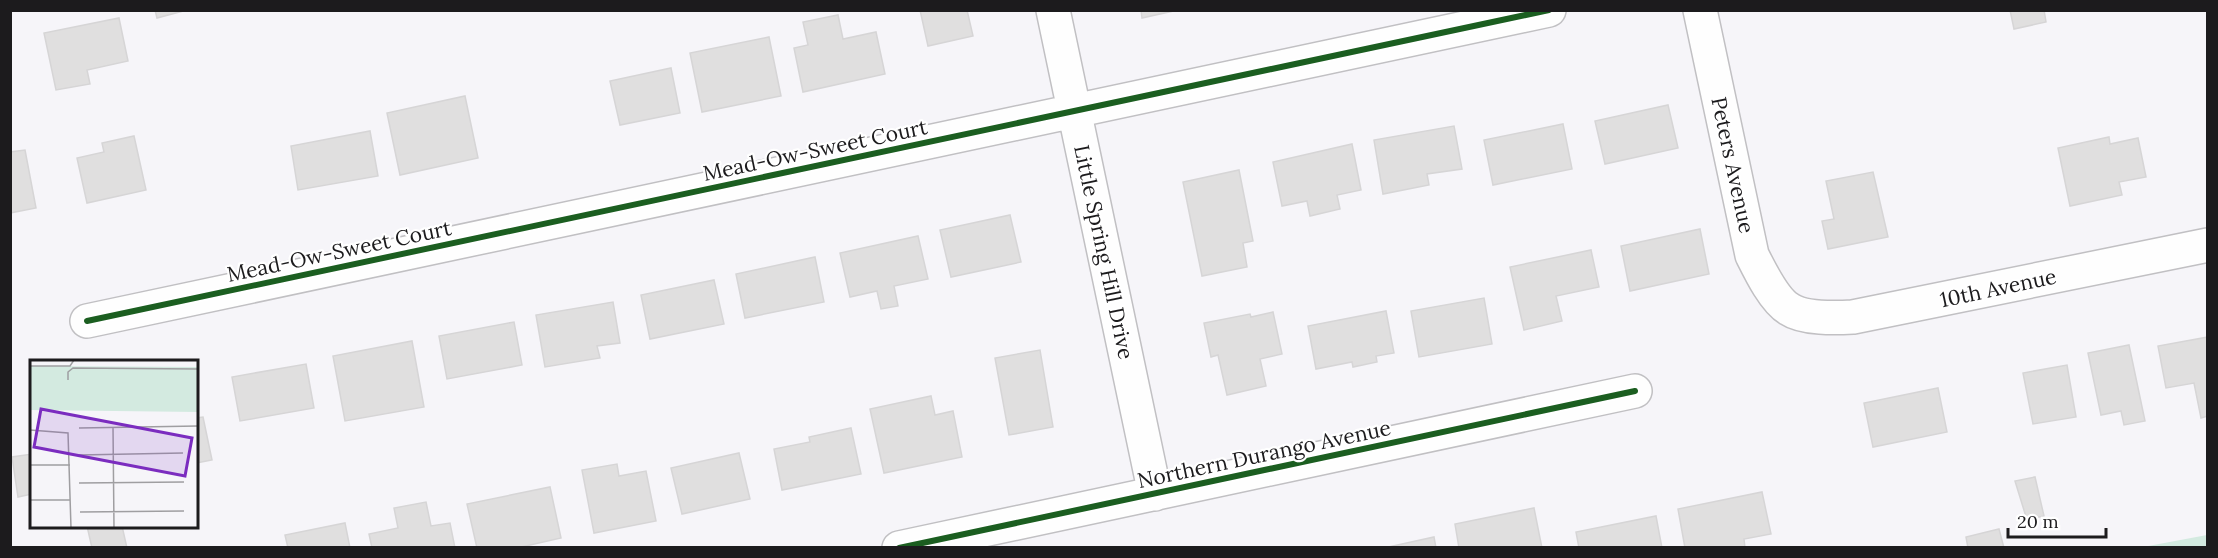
<svg xmlns="http://www.w3.org/2000/svg" width="2218" height="558" font-family="Lora,serif">
  <style>
    .green { fill: #d3eae0 }
    .building { fill: #e0dfdf; stroke: #d6d5d6; stroke-width: 1.5 }
    .lines { fill: none; stroke-linecap: round; stroke-linejoin: round }
    .minor-casing { stroke: #c1c0c3; stroke-width: 36 }
    .minor { stroke: #fefefe; stroke-width: 33 }
    .cycleway-casing { stroke: #fff; stroke-width: 10 }
    .cycleway { stroke: #1b5e20; stroke-width: 6 }
    .labels { text-anchor: middle; dominant-baseline: central; stroke-width: 4.5; stroke-linejoin: round; paint-order: stroke }
    .street-label { font-size: 21px; fill: #1c1b1d; stroke: #fff }
    .inset-road { fill: none; stroke: #9f9ea1; stroke-width: 1.5 }
    .view { fill: #7b2cbf; fill-opacity: 0.15; stroke: #7b2cbf; stroke-width: 3 }
    .inset-edge { fill: none; stroke: #1c1b1d; stroke-width: 3 }
  </style>
  <rect width="100%" height="100%" fill="#f6f5f9"/>
  <path class="green" d="M2207,535V547H2143Z"/>
  <path class="building" d="M155,10H187L157,18Z
    M920,10H967L973,36L928,46Z
    M1141,10H1178L1142,18Z
    M2010,10H2044L2046,22L2014,29Z
    M838,15L843,39L876,32L885,74L803,92L794,48L808,45L803,22Z
    M119,18L128,61L87,70L90,84L56,90L44,33Z
    M769,37L781,96L702,112L690,53Z
    M671,68L680,113L620,125L610,81Z
    M465,96L478,158L400,175L387,113Z
    M1668,105L1678,148L1605,164L1595,121Z
    M1563,124L1572,169L1493,185L1484,140Z
    M1454,126L1462,169L1427,174L1429,185L1383,194L1374,140Z
    M370,131L378,176L298,190L291,146Z
    M134,136L146,190L87,203L77,158L104,152L102,143Z
    M2109,137L2110,144L2138,138L2146,177L2119,182L2122,195L2070,206L2058,148Z
    M1352,144L1361,190L1337,195L1340,209L1310,216L1307,201L1282,206L1273,162Z
    M25,150L36,208L10,213V152Z
    M1239,170L1253,241L1243,243L1247,267L1202,276L1183,182Z
    M1873,172L1888,237L1828,249L1822,221L1834,219L1826,181Z
    M1010,215L1021,262L951,277L940,230Z
    M1700,229L1709,274L1630,291L1621,246Z
    M918,236L928,279L894,286L898,306L881,309L877,291L850,297L840,253Z
    M1591,250L1599,287L1556,296L1562,321L1524,330L1510,267Z
    M815,257L824,302L745,318L736,274Z
    M714,280L724,324L650,339L641,295Z
    M1484,298L1492,344L1419,357L1411,311Z
    M613,302L620,343L597,346L600,358L545,367L536,315Z
    M1386,311L1394,353L1376,356L1377,362L1353,367L1352,362L1316,369L1308,326Z
    M1273,312L1282,354L1260,359L1266,386L1227,395L1218,355L1211,357L1204,323L1250,314L1251,317Z
    M514,322L522,365L447,379L439,336Z
    M2208,337V416L2201,418L2194,383L2166,388L2158,346Z
    M412,341L424,407L345,421L333,356Z
    M2129,345L2145,421L2124,425L2121,411L2101,415L2088,353Z
    M1040,350L1053,427L1009,435L995,358Z
    M306,364L314,408L240,421L232,377Z
    M2067,365L2076,417L2033,424L2023,373Z
    M1938,388L1947,432L1873,447L1864,403Z
    M931,396L935,415L953,411L962,457L884,473L870,409Z
    M203,417L212,460L196,463V418Z
    M851,428L861,474L782,490L774,449L810,442L809,437Z
    M739,453L750,499L682,514L671,468Z
    M32,454V494L18,497L12,457Z
    M617,464L619,476L646,471L656,521L594,533L582,470Z
    M2035,477L2044,516L2027,520L2015,481Z
    M550,487L561,538L517,548H477L467,504Z
    M1762,492L1771,534L1744,539L1745,548H1685L1678,509Z
    M426,502L431,526L450,523L455,548H372L369,534L398,528L394,508Z
    M1534,508L1542,548H1459L1455,524Z
    M1656,516L1662,548H1579L1576,532Z
    M345,523L350,548H288L285,535Z
    M87,526H122L127,548H92Z
    M1999,529L2004,548H1968L1966,537Z
    M1434,537L1436,548H1384Z"/>
  <g class="lines">
    <g class="minor-casing">
      <path id="minor" d="M1053,10L1155,494
        M1700,10L1752,255C1760,271 1774,300 1789,309C1804,319 1835,318 1853,317L2208,245
        M87,321L1549,10
        M899,548L1635,391"/>
    </g>
    <use href="#minor" class="minor"/>
    <g class="cycleway-casing">
      <path id="cycleway" d="M87,321L1549,10
        M899,548L1635,391"/>
    </g>
    <use href="#cycleway" class="cycleway"/>
  </g>
  <g class="labels">
    <g class="street-label">
      <text transform="translate(815 150) rotate(-12)">Mead-Ow-Sweet Court</text>
      <text transform="translate(1733 165) rotate(78)">Peters Avenue</text>
      <text transform="translate(339 251) rotate(-12)">Mead-Ow-Sweet Court</text>
      <text transform="translate(1104 252) rotate(78)">Little Spring Hill Drive</text>
      <text transform="translate(1998 288) rotate(-12)">10th Avenue</text>
      <text transform="translate(1264 454) rotate(-12)">Northern Durango Avenue</text>
    </g>
  </g>
  <g transform="translate(30 360)">
    <rect width="168" height="168" fill="#f6f5f9"/>
    <path d="M0,6L168,7V52L0,50Z" fill="#d3eae0"/>
    <path class="inset-road" d="M0,6H40L44,0M38,20V12L43,8L168,9M83,67L84,168M49,68L168,66M0,70L38,73L41,168M49,95L153,93M0,105H40M49,123L154,122M0,140H40M50,152L154,151"/>
    <path class="view" d="M11,49L162,78L155,116L4,87Z"/>
    <rect width="168" height="168" class="inset-edge"/>
  </g>
  <rect width="2218" height="558" fill="none" stroke="#1c1b1d" stroke-width="24"/>
  <path d="M2008 528v9h98v-9" fill="none" stroke="#1c1b1d" stroke-width="3"/>
  <text x="2017" y="528" font-size="18" fill="#1c1b1d" stroke="#ffffff" stroke-width="4.5" paint-order="stroke">20 m</text>
</svg>
